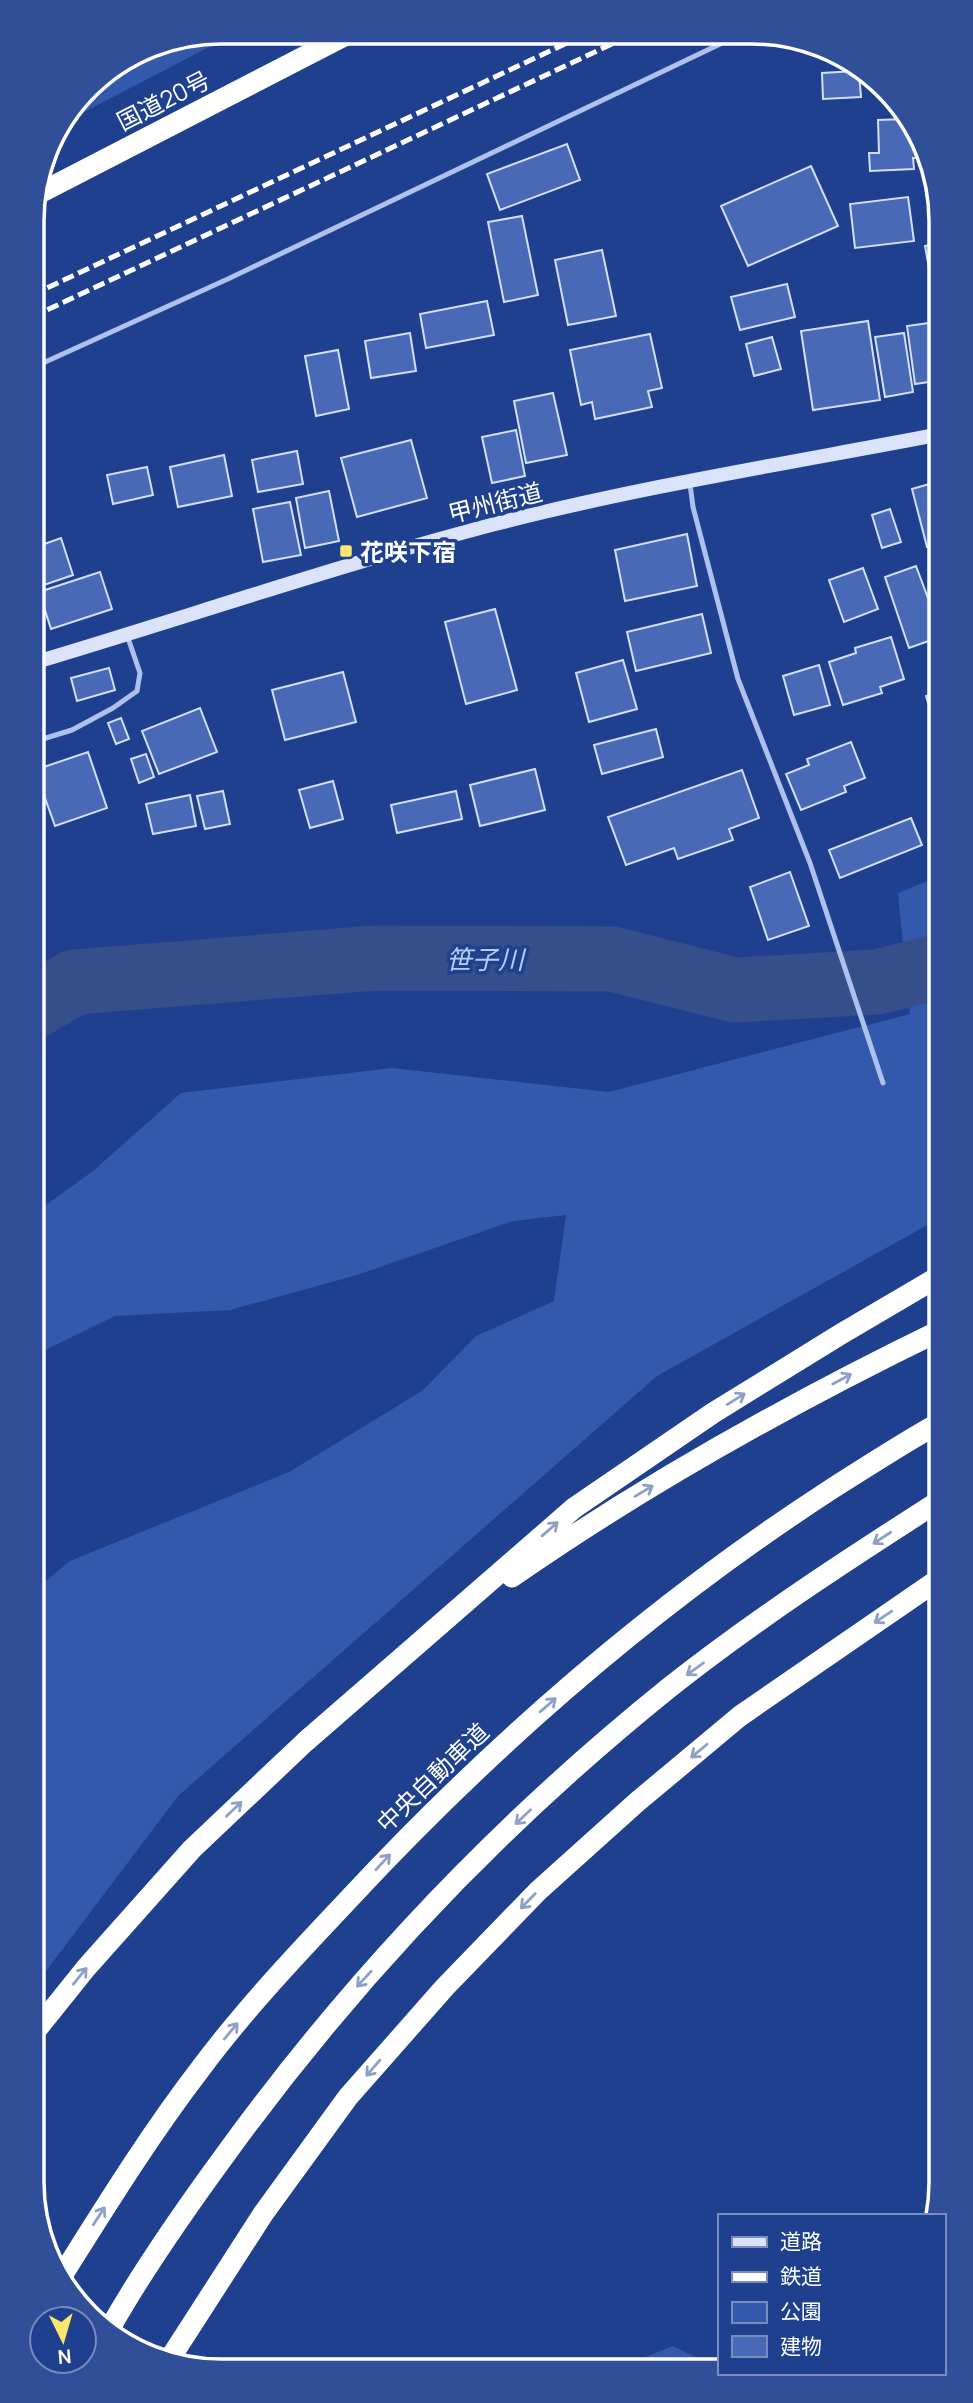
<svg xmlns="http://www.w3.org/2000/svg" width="973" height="2403" font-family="Manrope,'Noto Sans JP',sans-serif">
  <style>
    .green { fill: #3259ac }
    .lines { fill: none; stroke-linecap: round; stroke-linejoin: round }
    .river { stroke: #364e89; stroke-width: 65 }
    .building { fill: #4769b6; stroke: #d3dff9; stroke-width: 2 }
    .lane { stroke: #aec1ed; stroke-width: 5 }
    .secondary { stroke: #dae3f9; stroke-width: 14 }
    .highway { stroke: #fff; stroke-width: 21 }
    .rail { stroke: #fff; stroke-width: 5; stroke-dasharray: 12 5; stroke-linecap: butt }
    .oneway { stroke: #8fa0c7 }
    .poi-dot { fill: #fbe66e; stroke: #1f408f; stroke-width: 2.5 }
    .labels { text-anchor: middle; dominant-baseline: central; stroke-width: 7; stroke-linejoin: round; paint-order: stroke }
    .street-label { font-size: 24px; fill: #fff; stroke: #1f408f }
    .poi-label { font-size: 24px; font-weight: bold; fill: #fff; stroke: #1f408f; text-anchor: start }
    .water-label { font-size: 26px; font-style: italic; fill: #baccf4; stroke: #1f408f }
    .rim { fill: none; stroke: #fff; stroke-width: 3.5 }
  </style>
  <rect width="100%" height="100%" fill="#1f408f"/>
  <path class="green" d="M221,32H238L61,124L96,79L149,46Z
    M937,877L938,1219L657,1376L178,1796L37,1983L36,1589L70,1561L289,1472L422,1391L476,1336L554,1301L566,1215L513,1221L357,1275L230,1310L115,1316L35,1355V1213L93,1171L181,1093L392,1068L609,1092L910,1014L898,893Z
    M673,2346L714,2366H623Z"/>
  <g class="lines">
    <path class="river" d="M34,1006L75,982L376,958L612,959L735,990L877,982L937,967"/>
  </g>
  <path class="building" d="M856,71L859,73L861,97L823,99L822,73Z
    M905,119L927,158H913L914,169L870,171L869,153H879L878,120Z
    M567,144L580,180L500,210L487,174Z
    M811,166L838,226L748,266L721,206Z
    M908,197L914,241L855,248L850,204Z
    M522,216L538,295L504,302L488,222Z
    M935,244V267L929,268L925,246Z
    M602,250L616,316L568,325L555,260Z
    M787,284L795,317L740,330L731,297Z
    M487,301L494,335L426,348L420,314Z
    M868,321L880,400L813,410L801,331Z
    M936,322V381L915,384L907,326Z
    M410,333L416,371L371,378L365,341Z
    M904,333L913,392L885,397L875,337Z
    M650,334L662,388L648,391L652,407L595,419L592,402L581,405L570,350Z
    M772,337L781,369L754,376L746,344Z
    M338,350L349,409L316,416L305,356Z
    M553,393L567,455L526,463L514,401Z
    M516,430L525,476L492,483L482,437Z
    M411,440L427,498L357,517L341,458Z
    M297,451L303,484L258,492L252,460Z
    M224,455L232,496L178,507L170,467Z
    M147,467L153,495L113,504L107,475Z
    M936,482V544L927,547L912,489Z
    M329,491L339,541L305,548L296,498Z
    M290,502L301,555L263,562L253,509Z
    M890,509L901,542L882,548L872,515Z
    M687,534L697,586L625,601L615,550Z
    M61,538L73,575L38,587L33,572V548Z
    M916,566L928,598L936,595L937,638L909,648L885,577Z
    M863,568L878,609L844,622L829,580Z
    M100,572L112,609L51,629L39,592Z
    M495,609L517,690L466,704L445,622Z
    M702,614L711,653L636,671L627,632Z
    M891,637L904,679L880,687L882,693L843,705L829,662L856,653L855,648Z
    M623,660L637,709L589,722L576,673Z
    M819,665L830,705L794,715L783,676Z
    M109,668L115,690L77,701L71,678Z
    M343,672L356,722L285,740L272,690Z
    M937,692V727H936L926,696Z
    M200,708L217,752L159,774L142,731Z
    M121,718L129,739L116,744L108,723Z
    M656,729L663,757L602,774L594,745Z
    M851,742L865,778L844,786L846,792L801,810L786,774L809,765L807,759Z
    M88,752L107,808L55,826L35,770Z
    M146,754L154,777L139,783L131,759Z
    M535,769L545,810L480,826L470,785Z
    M742,770L759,818L729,829L733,840L678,859L674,848L626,865L608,817Z
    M333,781L343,819L310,828L299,790Z
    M223,791L230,824L205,829L197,796Z
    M456,791L462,819L397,833L391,805Z
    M190,795L196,826L153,834L146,804Z
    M937,798V820L930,801Z
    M911,818L922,845L840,878L829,850Z
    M790,872L809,926L768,940L750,887Z"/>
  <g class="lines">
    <path class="lane" d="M32,368L230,278L739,35
      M690,484L693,507L738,679L810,863L883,1083
      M33,742L72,730L113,708L137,691L140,673L127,635"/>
    <path class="secondary" d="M33,663C187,617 339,565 495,524C639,487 789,463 936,435"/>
    <path class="highway" d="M36,195L352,32
      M512,1577C647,1483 791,1403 939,1331
      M37,2029L86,1968L192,1849L305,1742L574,1508L713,1413L841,1334L938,1277
      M63,2274C107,2204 151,2133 201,2068C245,2009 297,1954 348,1900C493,1744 654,1604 833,1488C868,1466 903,1443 939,1423
      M110,2328C144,2268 184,2211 225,2155C351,1981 502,1822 670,1687C756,1619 847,1560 939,1501
      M169,2360L263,2214L348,2097L445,1987L538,1891L637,1802L740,1716L939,1579"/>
    <path class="rail" d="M32,295L586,34
      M32,317L633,34"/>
  </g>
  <defs><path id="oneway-shaft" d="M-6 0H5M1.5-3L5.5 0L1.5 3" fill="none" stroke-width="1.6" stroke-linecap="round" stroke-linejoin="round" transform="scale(1.75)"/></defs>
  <g class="oneway">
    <use href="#oneway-shaft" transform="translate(842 1379) rotate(-28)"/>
    <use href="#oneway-shaft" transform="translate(736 1399) rotate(-32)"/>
    <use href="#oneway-shaft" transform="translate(644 1491) rotate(-31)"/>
    <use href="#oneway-shaft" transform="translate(550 1529) rotate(-41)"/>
    <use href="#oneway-shaft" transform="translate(882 1538) rotate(147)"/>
    <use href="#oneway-shaft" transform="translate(883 1617) rotate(146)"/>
    <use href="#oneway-shaft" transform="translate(695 1669) rotate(144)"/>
    <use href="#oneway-shaft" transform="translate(548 1705) rotate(-41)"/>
    <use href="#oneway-shaft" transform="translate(699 1751) rotate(140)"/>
    <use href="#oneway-shaft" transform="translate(234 1809) rotate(-44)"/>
    <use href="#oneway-shaft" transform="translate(523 1817) rotate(136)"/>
    <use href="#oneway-shaft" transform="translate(383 1862) rotate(-47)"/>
    <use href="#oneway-shaft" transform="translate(528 1901) rotate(134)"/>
    <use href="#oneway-shaft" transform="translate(80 1976) rotate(-51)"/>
    <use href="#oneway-shaft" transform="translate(364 1979) rotate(133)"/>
    <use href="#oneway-shaft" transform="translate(231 2031) rotate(-50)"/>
    <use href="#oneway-shaft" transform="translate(373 2068) rotate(131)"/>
    <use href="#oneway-shaft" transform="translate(99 2216) rotate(-57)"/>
  </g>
  <rect class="poi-dot" x="339" y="544" width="14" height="14" rx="3.5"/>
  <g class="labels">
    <g class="street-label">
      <text transform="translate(163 100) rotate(-27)">国道20号</text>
      <text transform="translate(495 502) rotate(-14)">甲州街道</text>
      <text transform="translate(432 1777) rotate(-44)">中央自動車道</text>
    </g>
    <g class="poi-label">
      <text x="360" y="551">花咲下宿</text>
    </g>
    <g class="water-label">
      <text x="485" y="959">笹子川</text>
    </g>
  </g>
  <path d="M0 0H973V2403H0ZM221 44H752A177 177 0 0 1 929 221V2182A177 177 0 0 1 752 2359H221A177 177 0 0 1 44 2182V221A177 177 0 0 1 221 44Z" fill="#314f98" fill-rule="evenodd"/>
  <path class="rim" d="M221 44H752A177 177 0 0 1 929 221V2182A177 177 0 0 1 752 2359H221A177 177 0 0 1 44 2182V221A177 177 0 0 1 221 44Z"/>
  <rect x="718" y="2214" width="228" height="161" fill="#1f408f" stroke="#798cbc" stroke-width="2"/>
  <rect x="732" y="2237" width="35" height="10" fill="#dae3f9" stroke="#798cbc" stroke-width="2"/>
  <text x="780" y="2249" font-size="21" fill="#ffffff">道路</text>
  <rect x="732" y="2272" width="35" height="10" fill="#ffffff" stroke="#798cbc" stroke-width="2"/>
  <text x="780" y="2284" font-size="21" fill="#ffffff">鉄道</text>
  <rect x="732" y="2302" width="35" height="21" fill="#3259ac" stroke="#798cbc" stroke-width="2"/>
  <text x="780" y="2319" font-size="21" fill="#ffffff">公園</text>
  <rect x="732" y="2336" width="35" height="21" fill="#4769b6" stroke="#798cbc" stroke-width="2"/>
  <text x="780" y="2354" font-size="21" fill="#ffffff">建物</text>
  <g transform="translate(63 2340) rotate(175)"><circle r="33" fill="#1f408f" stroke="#798cbc" stroke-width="2"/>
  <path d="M0-5L12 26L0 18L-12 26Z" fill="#fbe66e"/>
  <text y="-10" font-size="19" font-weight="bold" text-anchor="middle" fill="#ffffff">N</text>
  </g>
</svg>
